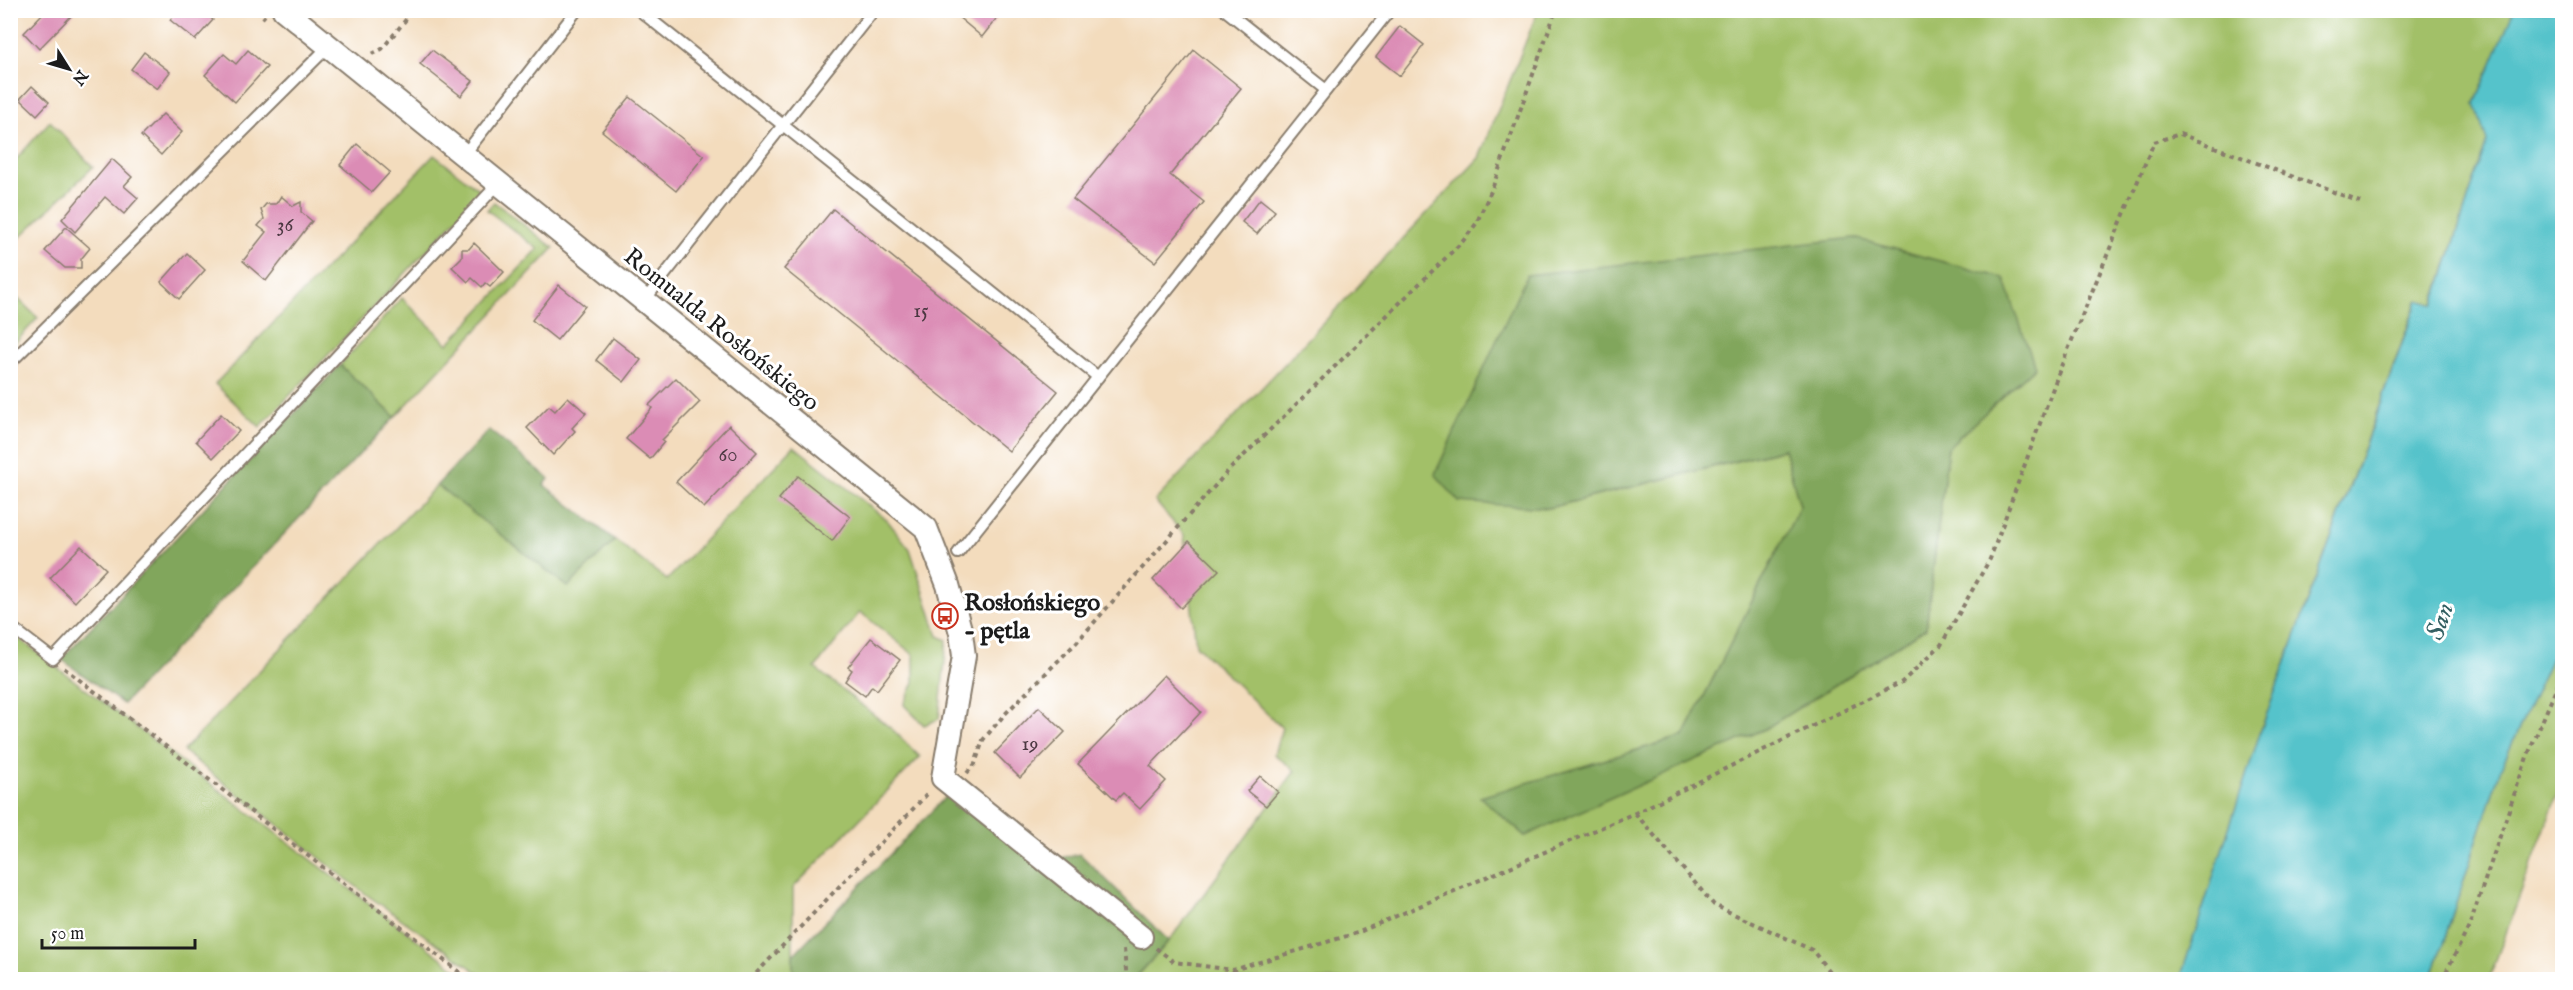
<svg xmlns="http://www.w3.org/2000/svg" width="2573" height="990" font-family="'IM FELL English',serif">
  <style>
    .green { fill: #a2c068; stroke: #5f6e42; stroke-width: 1.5; fill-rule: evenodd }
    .forest { fill: #81a65c; stroke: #4e613c; stroke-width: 1.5 }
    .water { fill: #55c3cb; stroke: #387074; stroke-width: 1.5 }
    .building { fill: #db8cb5 }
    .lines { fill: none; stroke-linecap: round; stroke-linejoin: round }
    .service-casing { stroke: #887c6c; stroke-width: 14 }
    .minor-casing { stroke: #887c6c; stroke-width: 26 }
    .path { stroke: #887c6c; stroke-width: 4; stroke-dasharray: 4.5 4.5; stroke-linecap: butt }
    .service { stroke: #fff; stroke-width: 10 }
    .minor { stroke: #fff; stroke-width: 22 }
    .labels { text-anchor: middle; stroke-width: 6; stroke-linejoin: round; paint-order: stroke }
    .number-label { font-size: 21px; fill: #4c3842 }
    .street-label { font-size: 24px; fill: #1c1c1c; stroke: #fff }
    .poi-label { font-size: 24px; font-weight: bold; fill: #1c1c1c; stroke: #fff; text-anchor: start }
    .water-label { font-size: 26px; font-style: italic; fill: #335f62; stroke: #fff }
  </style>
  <rect width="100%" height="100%" fill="#fff"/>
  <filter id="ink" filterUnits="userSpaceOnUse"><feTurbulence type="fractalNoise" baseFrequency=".0167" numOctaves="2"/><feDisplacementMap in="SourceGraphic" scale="12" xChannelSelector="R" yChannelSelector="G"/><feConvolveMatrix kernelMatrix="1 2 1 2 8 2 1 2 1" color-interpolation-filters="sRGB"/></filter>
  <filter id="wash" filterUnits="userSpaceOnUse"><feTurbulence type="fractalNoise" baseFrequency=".008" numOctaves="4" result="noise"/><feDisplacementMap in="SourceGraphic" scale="24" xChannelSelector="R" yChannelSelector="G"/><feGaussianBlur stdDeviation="1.35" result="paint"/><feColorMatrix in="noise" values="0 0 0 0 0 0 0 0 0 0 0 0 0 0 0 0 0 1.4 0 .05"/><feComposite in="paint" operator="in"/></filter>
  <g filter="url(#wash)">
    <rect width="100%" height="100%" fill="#f3dcbd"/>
    <g class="green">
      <path d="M 1538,11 L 2514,11 L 2475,103 L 2487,141 L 2433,306 L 2417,301 L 2261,730 L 2180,979 L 1134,980 L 1169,941 L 1295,771 L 1274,754 L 1282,728 L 1196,645 L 1184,535 L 1155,501 L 1479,158 ZM 2035,367 L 1948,447 L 1926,628 L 1525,836 L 1481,797 L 1684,736 L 1800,506 L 1785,449 L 1548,508 Z"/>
      <polygon points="50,121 93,167 11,246 11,165"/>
      <polygon points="434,155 482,192 260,427 215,384"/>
      <polygon points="494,202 554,248 395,417 340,365 402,298 448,344 538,249 487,210"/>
      <polygon points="11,292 38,318 11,347 10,347"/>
      <polygon points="794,446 887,520 910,549 938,636 947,640 939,719 924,725 904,705 914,682 914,655 860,612 815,668 893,730 920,757 793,888 793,979 11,980 10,632 468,978 481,975 367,895 183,751 437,485 568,586 615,540 667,580"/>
      <polygon points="2562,634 2562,782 2489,979 2431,980 2501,768"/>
    </g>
    <g class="forest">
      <polygon points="1854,238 2004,278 2035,367 1948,447 1926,628 1765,729 1525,836 1480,797 1684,736 1800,506 1784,449 1548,508 1459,502 1435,474 1527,275"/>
      <polygon points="340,365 395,417 123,704 61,659"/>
      <polygon points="489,430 549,479 544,485 615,540 568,587 437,485"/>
      <polygon points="955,787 1060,858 1080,854 1169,941 1134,979 793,980 793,955"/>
    </g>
    <polygon class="water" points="2514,10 2562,11 2562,634 2501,768 2431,979 2180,979 2261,730 2418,300 2434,305 2487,141 2475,104"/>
    <g id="blocks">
      <g class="building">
        <polygon points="46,10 77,10 39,49 24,33"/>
        <polygon points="178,10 202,10 213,20 195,40 170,20"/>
        <polygon points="950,10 1003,10 982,37"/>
        <polygon points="1400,26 1424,45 1400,76 1376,57"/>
        <polygon points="248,50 267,67 235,102 205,75 224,54 236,64"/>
        <polygon points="432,50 473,81 461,96 420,64"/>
        <polygon points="1194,50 1241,88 1170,175 1204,202 1155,262 1073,199"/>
        <polygon points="144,52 170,72 157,89 131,69"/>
        <polygon points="32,86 49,102 37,115 20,99"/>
        <polygon points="630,97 704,156 676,191 602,131"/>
        <polygon points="163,114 182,132 161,155 141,136"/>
        <polygon points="357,144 390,172 372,192 340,165"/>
        <polygon points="112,159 132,177 124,186 138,198 124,214 105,197 75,232 62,219"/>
        <polygon points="281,196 293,206 301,202 301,212 312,221 266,281 243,261 266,232 258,226 264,219 261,210 266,204 276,204"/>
        <polygon points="1260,199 1275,211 1257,234 1242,222"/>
        <polygon points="833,209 1058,391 1009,451 784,269"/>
        <polygon points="66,227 90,248 81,259 81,268 65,268 45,251"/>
        <polygon points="474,243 504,272 490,287 485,283 482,287 472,278 468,282 452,267 462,257 462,249 469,249"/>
        <polygon points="187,253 205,270 179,299 161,282"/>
        <polygon points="559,285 585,306 557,340 532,320"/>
        <polygon points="613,338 641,360 624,382 596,360"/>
        <polygon points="676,378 700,402 662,440 664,442 650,459 626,439 652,408 649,405"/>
        <polygon points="568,397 586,413 572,428 575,431 553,455 527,428 549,406 555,411"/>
        <polygon points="221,414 239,431 213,458 196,441"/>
        <polygon points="729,425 757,452 704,508 676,482"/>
        <polygon points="798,476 850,517 832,541 779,499"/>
        <polygon points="1189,541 1219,570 1181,608 1153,580"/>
        <polygon points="81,546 106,569 75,602 50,578"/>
        <polygon points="871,638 900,660 877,690 872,686 865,696 845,681 852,670 848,667"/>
        <polygon points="1164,675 1201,712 1150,766 1166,781 1140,809 1123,793 1116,800 1078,764"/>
        <polygon points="1039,707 1065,732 1020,778 995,753"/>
        <polygon points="1260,776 1278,792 1266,806 1247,791"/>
      </g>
    </g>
  </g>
  <g filter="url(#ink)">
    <use href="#blocks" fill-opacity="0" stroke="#887c6c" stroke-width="1.5"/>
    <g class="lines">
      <g class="service-casing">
        <g id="service">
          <polyline points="639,10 1098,377"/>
          <polyline points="1225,10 1326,90"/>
          <polyline points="464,155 577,10"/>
          <polyline points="644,301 874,10"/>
          <polyline points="10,363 328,47"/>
          <polyline points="958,553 1390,10"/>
          <polyline points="10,626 53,659 499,183"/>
        </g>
      </g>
      <g class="minor-casing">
        <polyline id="minor" points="284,10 926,528 948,585 961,633 964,656 943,778 1141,937"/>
      </g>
      <g class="path">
        <polyline points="256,10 265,18"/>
        <polyline points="372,54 382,49 408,17"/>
        <polyline points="64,668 467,978"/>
        <polyline points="967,773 975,764 983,740 1004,715 1075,644 1229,470 1463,241 1476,224 1492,189 1556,10"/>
        <polyline points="1635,813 1714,905 1812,950 1836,980"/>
        <polyline points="1156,948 1174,962 1233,970 1357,933 1635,813 1902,682 1941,645 1990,559 2060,369 2154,142 2180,134 2360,202"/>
        <polyline points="1124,949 1127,980"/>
        <polyline points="750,980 930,791"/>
        <polyline points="2442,980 2469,927 2527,757 2562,675"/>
      </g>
      <use href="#service" class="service"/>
      <use href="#minor" class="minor"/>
    </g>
  </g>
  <defs>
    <g id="bus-ring" transform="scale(1.35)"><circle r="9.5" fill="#fff" stroke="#c8321e" stroke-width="1.5"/><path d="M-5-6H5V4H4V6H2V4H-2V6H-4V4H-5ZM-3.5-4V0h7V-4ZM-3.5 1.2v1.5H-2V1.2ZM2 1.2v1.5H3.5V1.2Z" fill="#c8321e"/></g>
  </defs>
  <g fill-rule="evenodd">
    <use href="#bus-ring" x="945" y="616"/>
  </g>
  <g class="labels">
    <g class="number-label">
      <text x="285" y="231">36</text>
      <text x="921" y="317">15</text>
      <text x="728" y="461">60</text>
      <text x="1030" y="750">19</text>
    </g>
    <g class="street-label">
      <text transform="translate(722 329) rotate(39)" y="8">Romualda Rosłońskiego</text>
    </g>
    <g class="poi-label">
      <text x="964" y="610">Rosłońskiego<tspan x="964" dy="28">- pętla</tspan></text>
    </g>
    <g class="water-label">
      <text transform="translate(2439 621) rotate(-71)" y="9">San</text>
    </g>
  </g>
  <rect width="2573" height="990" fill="none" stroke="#fff" stroke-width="36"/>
  <g transform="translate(69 69) rotate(127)" stroke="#ffffff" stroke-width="4.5" paint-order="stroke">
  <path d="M0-4.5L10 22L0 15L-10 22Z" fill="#1c1c1c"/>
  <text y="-9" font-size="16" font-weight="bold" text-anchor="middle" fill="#1c1c1c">N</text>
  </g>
  <path d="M42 939v9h153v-9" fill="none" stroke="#1c1c1c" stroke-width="3"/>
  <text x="51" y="939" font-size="18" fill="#1c1c1c" stroke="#ffffff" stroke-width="4.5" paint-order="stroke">50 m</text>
</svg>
